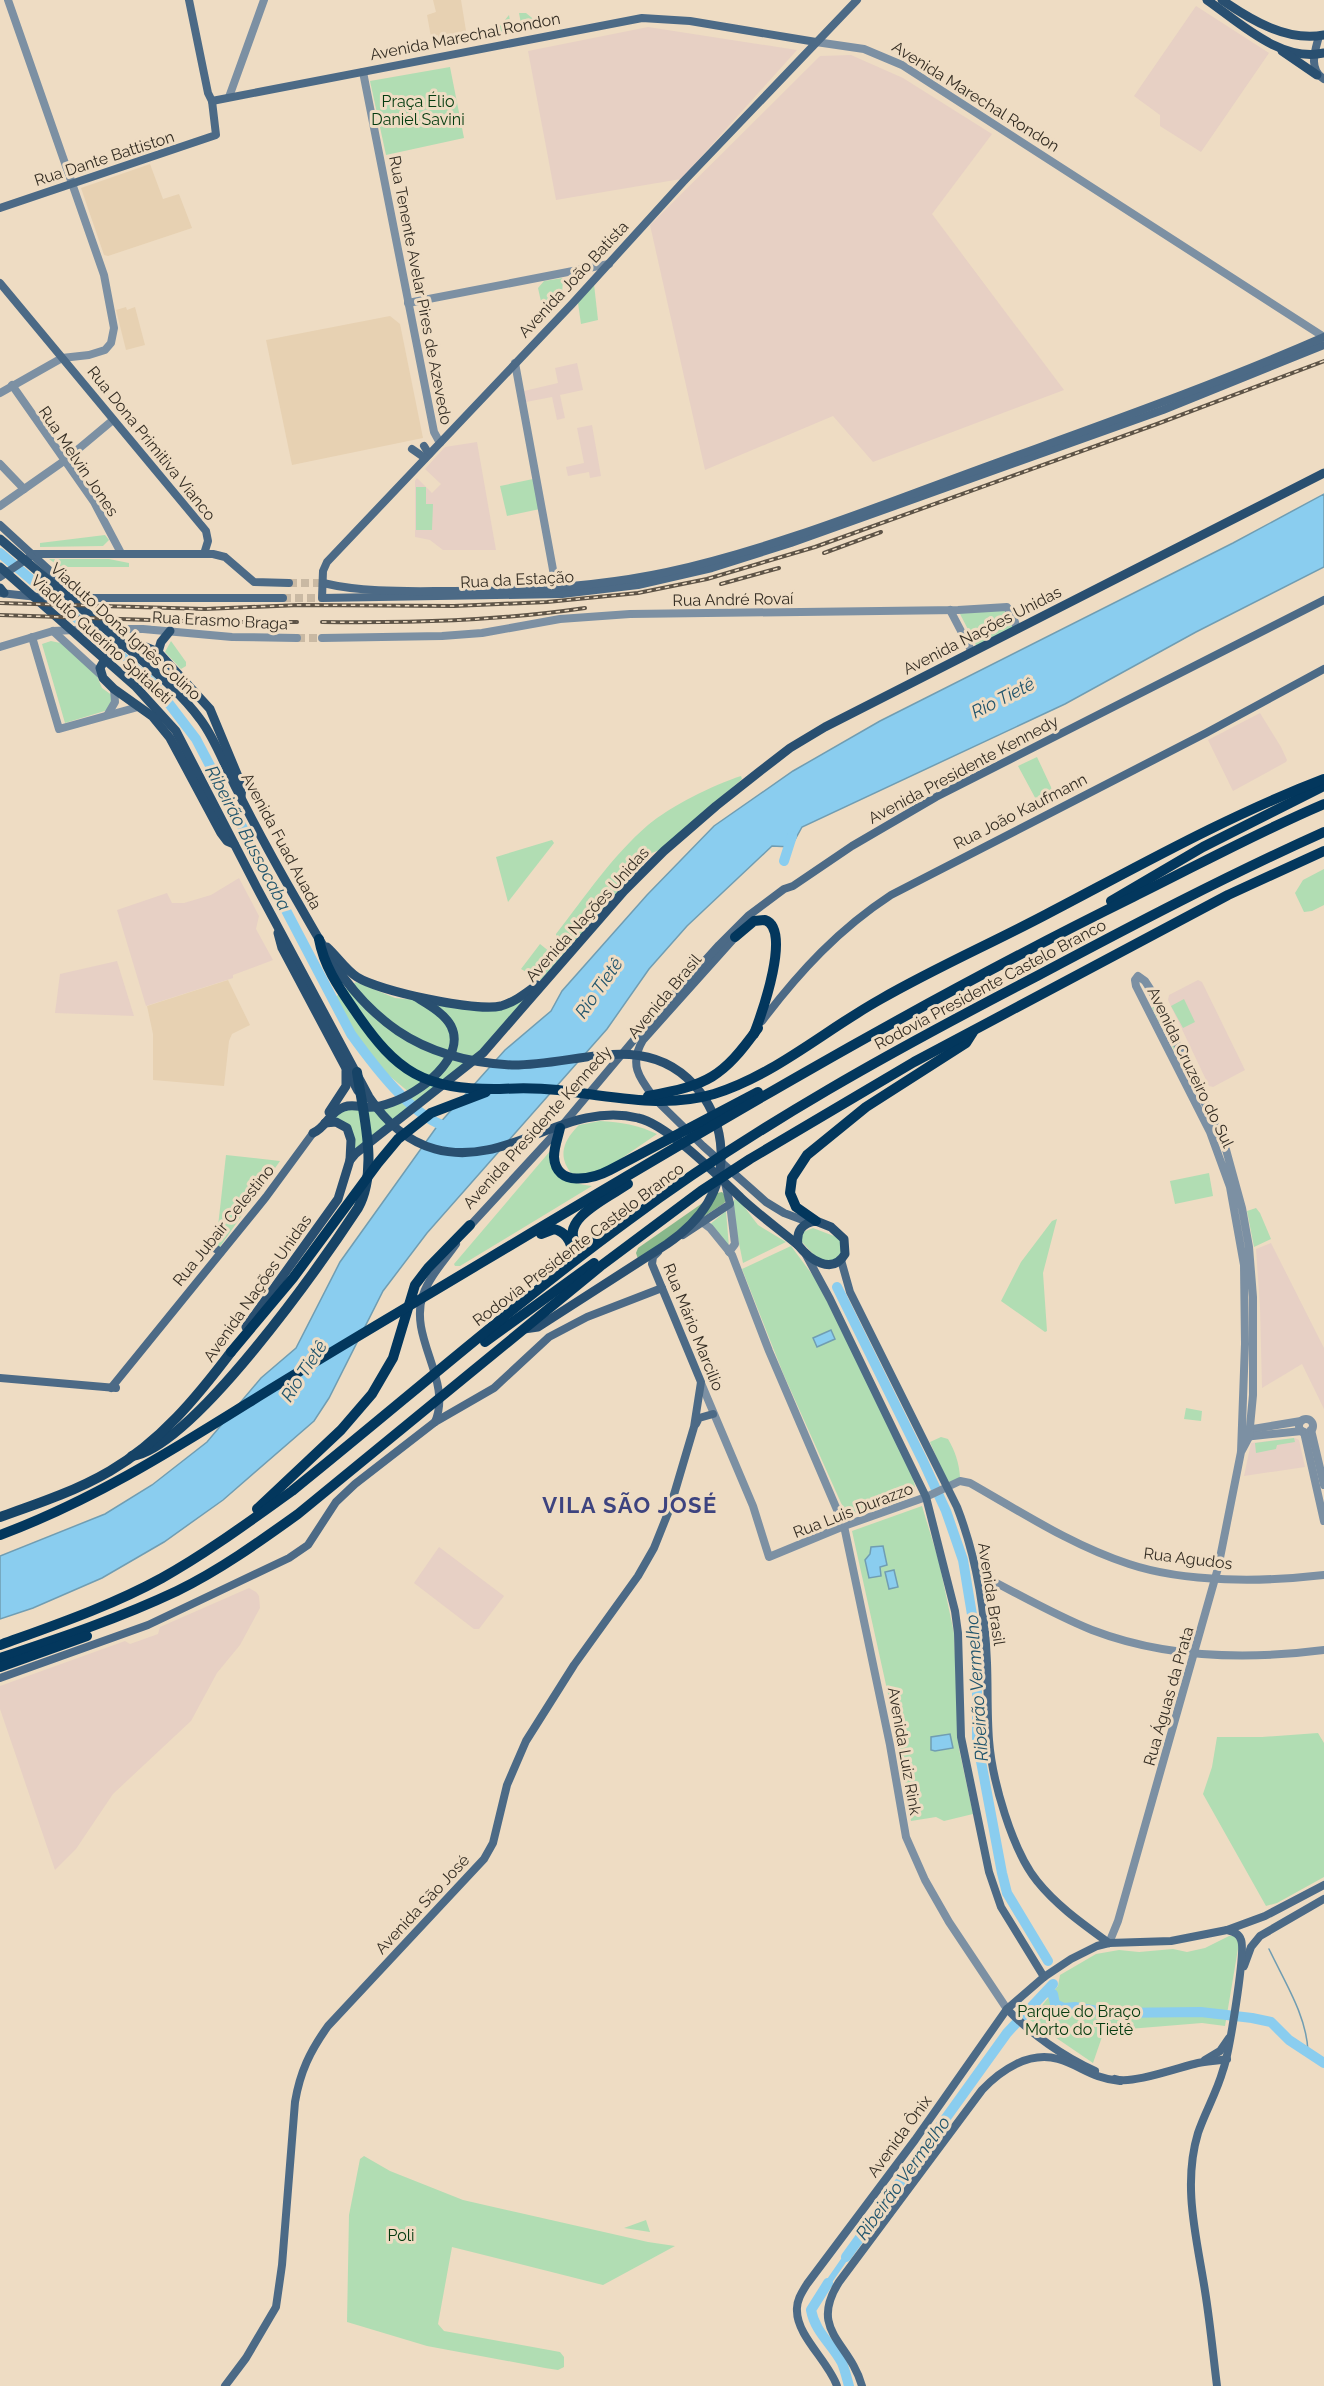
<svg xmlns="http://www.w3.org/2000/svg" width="1324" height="2386" font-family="Raleway,sans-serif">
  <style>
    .built { fill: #e7d1b2 }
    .industrial { fill: #e7d0c4 }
    .education { fill: #e7d0c5 }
    .green { fill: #b1ddb3 }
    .forest { fill: #88b88b }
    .water { fill: #8acdef; stroke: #709db2; stroke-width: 1.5 }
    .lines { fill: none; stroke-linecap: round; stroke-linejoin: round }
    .stream { stroke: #709db2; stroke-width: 1.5 }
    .canal { stroke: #8acdef; stroke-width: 6 }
    .river { stroke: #8acdef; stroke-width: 10 }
    .tertiary-tunnel { stroke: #c9b9a3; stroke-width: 8; stroke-dasharray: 8 4; stroke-linecap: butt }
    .secondary-tunnel { stroke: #c9b9a3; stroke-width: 8; stroke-dasharray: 8 4; stroke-linecap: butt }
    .tertiary { stroke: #7c90a3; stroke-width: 8 }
    .secondary { stroke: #4c6a86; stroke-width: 8 }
    .primary { stroke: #294f70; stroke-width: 9 }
    .trunk { stroke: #164366; stroke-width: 10 }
    .motorway { stroke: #03375d; stroke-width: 10 }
    .rail-casing { stroke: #5e5447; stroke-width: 4 }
    .rail { stroke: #eedcc3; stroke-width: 1.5; stroke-dasharray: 4.5; stroke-linecap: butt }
    .labels { text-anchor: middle; stroke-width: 6; stroke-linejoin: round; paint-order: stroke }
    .street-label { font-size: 16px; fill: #342d23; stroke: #eedcc3 }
    .park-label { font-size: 16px; fill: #043b0f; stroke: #eedcc3 }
    .water-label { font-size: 18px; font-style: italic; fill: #20546c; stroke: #eedcc3 }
    .district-label { font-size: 22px; font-weight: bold; letter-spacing: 1.5px; fill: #3d437f; stroke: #eedcc3 }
  </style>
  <rect width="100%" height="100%" fill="#eedcc3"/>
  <g class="built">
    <polygon points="433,0 461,0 468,43 441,47 438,35 431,37 427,15 436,12"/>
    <polygon points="150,164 163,199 179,194 192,228 108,256 104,255 81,188"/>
    <polygon points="126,307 127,310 135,307 145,345 126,350 116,310"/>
    <polygon points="390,316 400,324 423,438 292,465 266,340"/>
    <polygon points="228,980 250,1025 232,1034 229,1041 224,1086 153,1080 153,1034 147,1006"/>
  </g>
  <g class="industrial">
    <polygon points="1196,6 1269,53 1201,152 1160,126 1160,115 1134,96"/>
    <polygon points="648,27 797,50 681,179 556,200 528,51"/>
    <polygon points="820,56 851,55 903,78 992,134 932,214 1064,390 873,462 833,416 705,470 650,225"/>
    <polygon points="1260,713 1281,747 1287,760 1286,762 1233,791 1208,740"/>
    <polygon points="249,1588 256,1592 259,1596 260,1608 240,1645 217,1673 191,1721 113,1794 76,1849 55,1870 0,1709 0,1686 125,1641 130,1644 158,1634 160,1627"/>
  </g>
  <g class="education">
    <polygon points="577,363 583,390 560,395 565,418 557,420 552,397 526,402 524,391 558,383 555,368"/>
    <polygon points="592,425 601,476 590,478 589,472 568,476 566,467 584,463 577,428"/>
    <polygon points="477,442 496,550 443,550 430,540 415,537 415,481 417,478 432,493 441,484 425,469 445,447"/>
    <polygon points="239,878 259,916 256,929 273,960 233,975 233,978 146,1006 117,910 167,893 172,903 184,903 211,895"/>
    <polygon points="117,961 134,1016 55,1013 60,974"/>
    <polygon points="1198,980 1202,982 1245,1070 1213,1087 1209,1086 1168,1000 1169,995"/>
    <polygon points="1271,1243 1324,1348 1324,1409 1302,1364 1262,1388 1260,1307 1256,1249"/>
    <polygon points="1295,1438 1299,1440 1305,1467 1244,1476 1251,1443"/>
    <polygon points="439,1547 504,1596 479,1629 474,1629 414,1583"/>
  </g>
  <g class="green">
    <polygon points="519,13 526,13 543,27 522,29"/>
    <polygon points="509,15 512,32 492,36"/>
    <polygon points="450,67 464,138 386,155 370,81"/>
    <polygon points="146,144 148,152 125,160 123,152"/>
    <polygon points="563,278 562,296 544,315 538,288 544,281"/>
    <polygon points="594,284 598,320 581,324 578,303"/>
    <polygon points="533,479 540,509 507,516 500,486"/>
    <polygon points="416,487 426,487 426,504 433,504 432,530 416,530"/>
    <polygon points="105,535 109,540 103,546 40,547 40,543"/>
    <polygon points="49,559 109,559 129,563 129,567 60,567"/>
    <polygon points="1007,607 1017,629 978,649 958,610"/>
    <polygon points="51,641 65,644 96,674 102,688 113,696 108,710 65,723 42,644"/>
    <polygon points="171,641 186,662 186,666 181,669 165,652"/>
    <polygon points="1037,757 1051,787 1053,798 1039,805 1018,766"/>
    <path d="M 741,776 L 742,779 L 661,850 C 648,852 638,863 635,876 L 541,980 L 521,969 L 540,944 L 550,952 L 556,942 L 556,934 C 585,897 612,856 648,825 C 671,806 713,785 741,776 Z"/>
    <polygon points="552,840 554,843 508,902 496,857"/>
    <polygon points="1324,869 1324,905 1312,911 1304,912 1295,893 1303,880"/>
    <polygon points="546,980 504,1030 355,1154 350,1132 332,1122 341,1108 368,1108 410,1093 380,1068 353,1032 334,998 356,982 395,998 491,1007"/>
    <polygon points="1184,999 1195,1022 1183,1028 1171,1006"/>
    <polygon points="1154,1006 1197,1093 1197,1094 1152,1008"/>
    <path d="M 600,1121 C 621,1122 638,1125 657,1134 L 600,1173 L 590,1176 L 571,1173 C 557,1155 564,1140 579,1125 Z"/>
    <path d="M 551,1150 C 561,1177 563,1182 592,1186 L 460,1266 L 455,1266 L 454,1264 Z"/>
    <polygon points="226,1155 280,1161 219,1248 216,1244"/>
    <polygon points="1209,1173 1213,1196 1175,1204 1170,1181"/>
    <polygon points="735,1199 742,1204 758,1225 786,1242 743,1263 731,1204"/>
    <polygon points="1256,1208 1260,1213 1271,1239 1254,1247 1247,1211"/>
    <polygon points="726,1211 729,1247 709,1225"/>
    <polygon points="1057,1219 1043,1273 1047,1331 1045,1332 1001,1301 1021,1262 1052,1221"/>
    <polygon points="813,1228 839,1238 844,1250 831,1263 816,1257 801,1241 803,1232"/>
    <polygon points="791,1246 817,1281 912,1473 915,1487 908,1493 855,1513 848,1514 841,1503 783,1373 742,1269"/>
    <polygon points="1186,1408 1202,1411 1201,1421 1184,1419"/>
    <path d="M 941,1437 L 948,1439 C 955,1451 959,1463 960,1477 L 951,1483 L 946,1480 L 930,1442 Z"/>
    <polygon points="1294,1438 1295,1442 1277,1445 1276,1449 1256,1453 1255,1443"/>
    <polygon points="922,1506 939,1562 954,1633 959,1749 973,1814 944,1821 936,1817 911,1821 892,1712 852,1531"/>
    <polygon points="1318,1733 1324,1743 1324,1877 1277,1903 1266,1906 1203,1794 1212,1767 1217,1737 1262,1737"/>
    <polygon points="1229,1936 1234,1936 1239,1943 1225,2026 1202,2023 1104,2031 1093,2063 1030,2020 1058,1986 1060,1975 1096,1954 1119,1950 1139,1952 1173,1949 1187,1952 1205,1948"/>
    <polygon points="364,2156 390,2171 463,2200 648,2242 675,2246 603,2285 452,2247 438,2324 444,2331 560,2352 564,2357 564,2367 558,2370 545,2368 427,2346 347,2322 349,2215 360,2159"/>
    <polygon points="646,2220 650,2232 624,2228"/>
  </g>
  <polygon class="forest" points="722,1192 725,1195 726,1201 723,1204 638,1259 636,1253 638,1248 717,1193"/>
  <g class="water">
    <polygon points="1324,494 1324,567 1196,632 1065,704 802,827 791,847 772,846 687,926 649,969 607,1029 427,1233 383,1291 329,1398 314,1421 223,1500 164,1542 102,1578 33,1608 0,1619 0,1556 105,1514 152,1485 207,1442 261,1378 296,1348 340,1262 438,1125 505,1050 551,1011 562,991 647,895 714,826 793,771 880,721 1233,543"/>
    <polygon points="831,1330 835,1339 817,1347 813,1338"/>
    <polygon points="883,1546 887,1565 880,1567 881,1576 869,1578 865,1560 870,1554 871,1547"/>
    <polygon points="894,1570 898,1587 889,1589 885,1572"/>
    <polygon points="950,1734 953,1748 935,1751 931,1750 931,1737"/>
  </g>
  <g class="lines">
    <path class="stream" d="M 1269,1949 C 1284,1981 1307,2016 1308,2052"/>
    <polyline class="canal" points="828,2283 846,2257"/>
    <g class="river">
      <path d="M 0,553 L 154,684 L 196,739 L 351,1034 C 372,1063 414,1120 449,1127"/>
      <polyline points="784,861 792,836"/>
      <polyline points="837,1287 923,1461 946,1511 963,1560 977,1645 977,1740 1002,1873 1007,1893 1048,1961"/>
      <polyline points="1047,1992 1053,1994 1055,2004 1064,2008 1075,2007 1108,2013 1201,2012 1252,2018 1271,2022 1289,2040 1324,2063"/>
      <polyline points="846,2257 1007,2033 1053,1984"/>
      <path d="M 828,2283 L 811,2310 C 815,2332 832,2344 842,2363 C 845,2370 847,2379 849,2386"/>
    </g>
    <polyline class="tertiary-tunnel" points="297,638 322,638"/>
    <g class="secondary-tunnel">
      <polyline points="289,583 323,583"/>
      <polyline points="283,598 322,598"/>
    </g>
    <g class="tertiary">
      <polyline points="816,42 864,49 902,65 1324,337"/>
      <polyline points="363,72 434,432 440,443"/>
      <polyline points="229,97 264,0"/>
      <polyline points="408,303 609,264"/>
      <polyline points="515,363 556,586 560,591"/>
      <polyline points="12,385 94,502 121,553"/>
      <polyline points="0,393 62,358 89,355 105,350 111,343 114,328 104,275 8,0"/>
      <polyline points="0,464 24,489"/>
      <polyline points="0,506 64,461 113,420"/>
      <polyline points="950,610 972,652"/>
      <polyline points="53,631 101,675"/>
      <polyline points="32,637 59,729 138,707"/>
      <polyline points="322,638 442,636 482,633 560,619 630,614 958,610 1007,607 1014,619 1017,629"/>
      <polyline points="0,647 53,631 95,629 143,629 232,637 297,638"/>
      <polyline points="108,714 115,702 114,689"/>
      <polyline points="702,1222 710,1228 732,1255 769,1351 844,1526 890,1745 906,1837 925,1880 949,1922 1007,2009"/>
      <polyline points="729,1252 735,1244 730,1204"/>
      <path d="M 701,1383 L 753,1506 L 769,1557 L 844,1526 L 926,1497 L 960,1481 L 970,1483 C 1021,1512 1073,1546 1129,1564 C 1186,1583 1264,1582 1324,1575"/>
      <circle cx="1306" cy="1426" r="7"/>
      <polyline points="1247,1430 1301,1421"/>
      <polyline points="1311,1430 1324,1485"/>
      <polyline points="1304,1432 1324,1521"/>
      <polyline points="1244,1437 1302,1431"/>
      <path d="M 977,1573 C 1015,1592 1052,1614 1092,1630 C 1165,1658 1247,1660 1324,1650"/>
      <polyline points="1109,1943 1118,1921 1218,1568 1241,1452 1245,1344 1244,1265 1230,1187 1210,1132 1136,986 1135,980 1138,976 1145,981 1154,995 1225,1146 1242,1208 1249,1247 1253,1297 1253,1395 1249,1437 1241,1452"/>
    </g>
    <g class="secondary">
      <polyline points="857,0 683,182 572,304 327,562 323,571 322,598 562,594 638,585 712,568 791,543 1163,410 1324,345"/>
      <path d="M 1319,36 C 1315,51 1308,69 1324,79"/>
      <polyline points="212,101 642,18 690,21 816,42"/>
      <polyline points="0,208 216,135 212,101 208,93 189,0"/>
      <polyline points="0,283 206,531 208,541 204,554"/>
      <polyline points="424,446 429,454"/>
      <polyline points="412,449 425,458"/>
      <polyline points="0,525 62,582 53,593"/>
      <polyline points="33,554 213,554 225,557 254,582 289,583"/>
      <polyline points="0,577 31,556"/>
      <path d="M 323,583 C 365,593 410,591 453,591 C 524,591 597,587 667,572 C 780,547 888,502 996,463 C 1106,423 1217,384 1324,337"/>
      <polyline points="0,593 47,598 283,598"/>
      <path d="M 737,935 L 643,1040 C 628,1065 640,1079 655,1099 L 703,1146 L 766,1202 L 784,1213 L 808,1222"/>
      <path d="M 762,1021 C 800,971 839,929 891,895 L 1206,733 L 1324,669"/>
      <polyline points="467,1229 560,1128 638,1035 719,945 748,916 784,889 793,886 852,846 936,797 1324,600"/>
      <polyline points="683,1235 730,1204 725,1183"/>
      <polyline points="210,1240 211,1246 221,1252"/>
      <polyline points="805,1253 830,1299 926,1497 955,1611 958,1633 961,1737 989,1872 1001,1907 1044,1977"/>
      <path d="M 841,1260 L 850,1292 L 957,1507 C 976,1556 985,1610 987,1663 C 988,1688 987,1714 989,1740 C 992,1780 1012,1850 1037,1881 C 1057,1906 1083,1924 1109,1943"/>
      <polyline points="0,1378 116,1388"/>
      <polyline points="111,1388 266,1197 313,1133"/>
      <path d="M 435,1422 C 453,1380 408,1338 423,1295 C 429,1277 445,1260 456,1244"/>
      <polyline points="696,1424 699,1418 713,1414"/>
      <polyline points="0,1678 148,1625 289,1558 308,1545 336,1502 355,1484 435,1422 494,1388 549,1337 587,1317 662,1288"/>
      <polyline points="1244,1966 1251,1947 1260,1936 1324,1899"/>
      <path d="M 1007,2009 C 1031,2034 1064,2057 1095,2071"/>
      <polyline points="1205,2060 1220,2051 1229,2038"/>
      <path d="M 1115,2079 C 1131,2085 1180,2067 1198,2063 C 1208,2061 1217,2061 1227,2059"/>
      <path d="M 225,2386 L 246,2358 L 276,2307 L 282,2265 L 295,2102 C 300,2072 310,2051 328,2026 L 484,1859 L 493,1843 L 507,1785 L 526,1741 L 574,1665 L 638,1576 L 654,1548 L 670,1508 L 694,1427 L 701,1382 L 652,1264 L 653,1257 L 658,1252"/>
      <path d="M 837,2386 C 829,2362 797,2336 797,2311 C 796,2301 802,2292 807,2284 L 915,2140 L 1007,2009 L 1044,1977 L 1071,1959 L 1097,1946 L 1109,1943 L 1171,1941 L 1227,1930 L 1265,1916 L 1324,1885"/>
      <path d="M 862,2386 C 850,2342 808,2331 839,2282 L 982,2090 C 1001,2070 1029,2051 1058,2059 C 1082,2066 1091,2078 1120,2081"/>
      <path d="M 1217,2386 C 1213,2354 1210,2322 1205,2291 C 1197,2239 1182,2186 1198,2133 C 1205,2112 1217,2092 1223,2070 C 1229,2054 1246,1951 1241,1940 C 1239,1933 1233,1932 1227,1930"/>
    </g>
    <g class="primary">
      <path d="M 1207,0 C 1239,22 1281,63 1324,53"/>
      <path d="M 1222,0 C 1251,20 1287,42 1324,35"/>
      <polyline points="1282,51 1317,75"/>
      <path d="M 0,539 C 41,574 81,608 122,643 C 149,667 179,690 200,719 C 216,740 225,767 237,790 C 257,830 278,868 300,906 C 328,955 350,998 398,1031 C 432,1054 471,1063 512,1065 C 578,1066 650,1027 700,1092 C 713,1109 720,1129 721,1150 C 723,1192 699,1222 667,1244 L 538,1327 L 524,1329"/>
      <path d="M 0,567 L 136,687 L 176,731 L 257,888 L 369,1097 C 386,1122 406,1141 435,1149 C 507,1169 566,1100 638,1118 C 667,1124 719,1177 741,1198 C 759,1215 779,1229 798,1245"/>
      <polyline points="0,588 4,593"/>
      <polyline points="158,652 161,642 170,631"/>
      <polyline points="234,844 227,841 221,833 170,738 152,716 114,689 103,678 100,668 104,661 121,648 138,644 158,652 210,709 242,786 241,797"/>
      <polyline points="278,933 282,948 358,1091"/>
      <path d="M 327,947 C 338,957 345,969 357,977 C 379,991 476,1012 501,1006 C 515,1002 526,993 537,985"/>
      <polyline points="329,1112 346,1086 346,1071"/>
      <polyline points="325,1123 336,1122 347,1128 351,1140 350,1160"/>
      <path d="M 313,1133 C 326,1128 330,1111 344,1107 C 352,1104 359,1107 367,1107 C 375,1108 385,1105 393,1102 C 419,1093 467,1058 451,1026 C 444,1013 429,1005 416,997"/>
      <path d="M 816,1221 L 831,1227 L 844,1239 L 845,1254 C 832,1276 809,1259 798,1245 C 796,1231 802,1223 816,1221 Z"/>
      <polyline points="246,1327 338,1199 350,1160 355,1154 483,1053 624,891 664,851 716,806 759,772 790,748 825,727 1324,473"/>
    </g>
    <g class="trunk">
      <path d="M 132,1456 C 194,1446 321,1264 358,1208 C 379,1169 363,1114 357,1072"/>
      <path d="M 0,1517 C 37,1504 76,1491 110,1471 C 160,1442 197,1397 231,1352"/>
    </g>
    <g class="motorway">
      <polyline points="1111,901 1203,847 1324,786"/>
      <path d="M 735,937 L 754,921 L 765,920 C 792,929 762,1013 754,1034"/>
      <path d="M 319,939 C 324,967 340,989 355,1011 C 397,1073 424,1090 500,1089 C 519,1088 538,1088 558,1090 C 608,1096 664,1109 714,1094 C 775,1075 825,1030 881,999 C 935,968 992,943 1047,914 C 1139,866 1227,816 1324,779"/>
      <path d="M 648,1096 C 708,1085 722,1078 758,1028"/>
      <path d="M 560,1128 C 558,1137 554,1147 554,1157 C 556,1188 593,1179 610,1170 L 758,1092"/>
      <polyline points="816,1221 796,1207 790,1193 792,1178 807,1155 866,1107 966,1043 973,1032"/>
      <path d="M 541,1234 L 554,1229 C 565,1232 571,1240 572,1252 L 568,1258 L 559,1266"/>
      <path d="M 595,1239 L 586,1245 L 578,1246 C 555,1221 611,1196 628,1184"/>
      <polyline points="485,1342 594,1263"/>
      <polyline points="231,1352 293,1278 378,1163 398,1139 431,1113 486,1092"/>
      <polyline points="257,1509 341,1430 372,1394 393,1358 415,1285 428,1268 470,1225"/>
      <path d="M 0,1535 C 89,1502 168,1453 248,1403 C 306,1367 365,1332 424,1297 C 657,1158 889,1017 1133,897 C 1196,866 1258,832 1324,804"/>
      <path d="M 0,1645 C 55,1625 111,1606 162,1578 C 207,1553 250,1521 292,1491 C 405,1400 513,1305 629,1220 C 757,1125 896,1049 1037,976 C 1131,926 1226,876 1324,832"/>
      <path d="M 0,1658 C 60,1638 120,1618 177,1591 C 220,1570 259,1542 298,1514 L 602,1265 L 701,1191 L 750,1159 L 914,1062 L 1228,895 L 1324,851"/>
      <polyline points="0,1667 87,1636"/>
    </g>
    <g class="rail-casing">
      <g id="rail">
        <polyline points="824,553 881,532"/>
        <polyline points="721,584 779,568"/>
        <polyline points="0,603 205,609 299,605 454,606 547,602 638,593 707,579 815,547 1157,424 1324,361"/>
        <polyline points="0,615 211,622 297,622"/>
        <path d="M 322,622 C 411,623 497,621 585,608"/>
      </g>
    </g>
    <use href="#rail" class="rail"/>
  </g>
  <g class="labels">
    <g class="street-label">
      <text transform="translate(465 36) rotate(-11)" y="6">Avenida Marechal Rondon</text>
      <text transform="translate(976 96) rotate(32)" y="6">Avenida Marechal Rondon</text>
      <text transform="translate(104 158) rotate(-18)" y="6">Rua Dante Battiston</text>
      <text transform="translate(573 279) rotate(-47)" y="6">Avenida João Batista</text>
      <text transform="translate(421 290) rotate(79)" y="6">Rua Tenente Avelar Pires de Azevedo</text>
      <text transform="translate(152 443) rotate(51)" y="6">Rua Dona Primitiva Vianco</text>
      <text transform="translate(79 461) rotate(56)" y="6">Rua Melvin Jones</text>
      <text transform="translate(517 579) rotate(-3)" y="6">Rua da Estação</text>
      <text transform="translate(733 599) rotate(-1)" y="6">Rua André Rovaí</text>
      <text transform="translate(220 620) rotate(3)" y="6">Rua Erasmo Braga</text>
      <text transform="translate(982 630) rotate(-27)" y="6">Avenida Nações Unidas</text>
      <text transform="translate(126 631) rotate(42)" y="6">Viaduto Dona Ignês Colino</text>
      <text transform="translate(102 639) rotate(42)" y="6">Viaduto Guerino Spitaleti</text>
      <text transform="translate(963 769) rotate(-28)" y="6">Avenida Presidente Kennedy</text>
      <text transform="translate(1020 811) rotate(-27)" y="6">Rua João Kaufmann</text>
      <text transform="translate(282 841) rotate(62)" y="6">Avenida Fuad Auada</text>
      <text transform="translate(587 914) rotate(-48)" y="6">Avenida Nações Unidas</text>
      <text transform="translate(990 984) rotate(-28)" y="6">Rodovia Presidente Castelo Branco</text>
      <text transform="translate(664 996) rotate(-50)" y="6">Avenida Brasil</text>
      <text transform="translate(1191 1067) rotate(64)" y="6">Avenida Cruzeiro do Sul</text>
      <text transform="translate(537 1127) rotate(-48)" y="6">Avenida Presidente Kennedy</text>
      <text transform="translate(223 1225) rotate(-51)" y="6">Rua Jubair Celestino</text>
      <text transform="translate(578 1244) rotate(-37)" y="6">Rodovia Presidente Castelo Branco</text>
      <text transform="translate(257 1288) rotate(-55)" y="6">Avenida Nações Unidas</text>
      <text transform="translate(694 1327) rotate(68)" y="6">Rua Mário Marcilio</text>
      <text transform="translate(853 1510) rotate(-21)" y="6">Rua Luis Durazzo</text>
      <text transform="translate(1188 1558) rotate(7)" y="6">Rua Agudos</text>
      <text transform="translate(992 1594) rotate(81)" y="6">Avenida Brasil</text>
      <text transform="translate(1168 1696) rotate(-74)" y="6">Rua Águas da Prata</text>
      <text transform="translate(905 1751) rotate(80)" y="6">Avenida Luiz Rink</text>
      <text transform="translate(422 1904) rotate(-47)" y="6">Avenida São José</text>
      <text transform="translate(899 2136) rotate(-54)" y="6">Avenida Ônix</text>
    </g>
    <g class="park-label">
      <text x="418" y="107">Praça Élio<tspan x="418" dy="18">Daniel Savini</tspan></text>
      <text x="1079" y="2017">Parque do Braço<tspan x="1079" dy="18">Morto do Tietê</tspan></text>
      <text x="401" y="2241">Poli</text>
    </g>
    <g class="water-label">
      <text transform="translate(1003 698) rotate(-27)" y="6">Rio Tietê</text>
      <text transform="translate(248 838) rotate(62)" y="6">Ribeirão Bussocaba</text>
      <text transform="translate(599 988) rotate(-55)" y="6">Rio Tietê</text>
      <text transform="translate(304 1371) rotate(-57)" y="6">Rio Tietê</text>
      <text transform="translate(977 1688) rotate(-94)" y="6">Ribeirão Vermelho</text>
      <text transform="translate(903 2178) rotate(-54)" y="6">Ribeirão Vermelho</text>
    </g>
    <g class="district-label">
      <text x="630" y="1513">VILA SÃO JOSÉ</text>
    </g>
  </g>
</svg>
